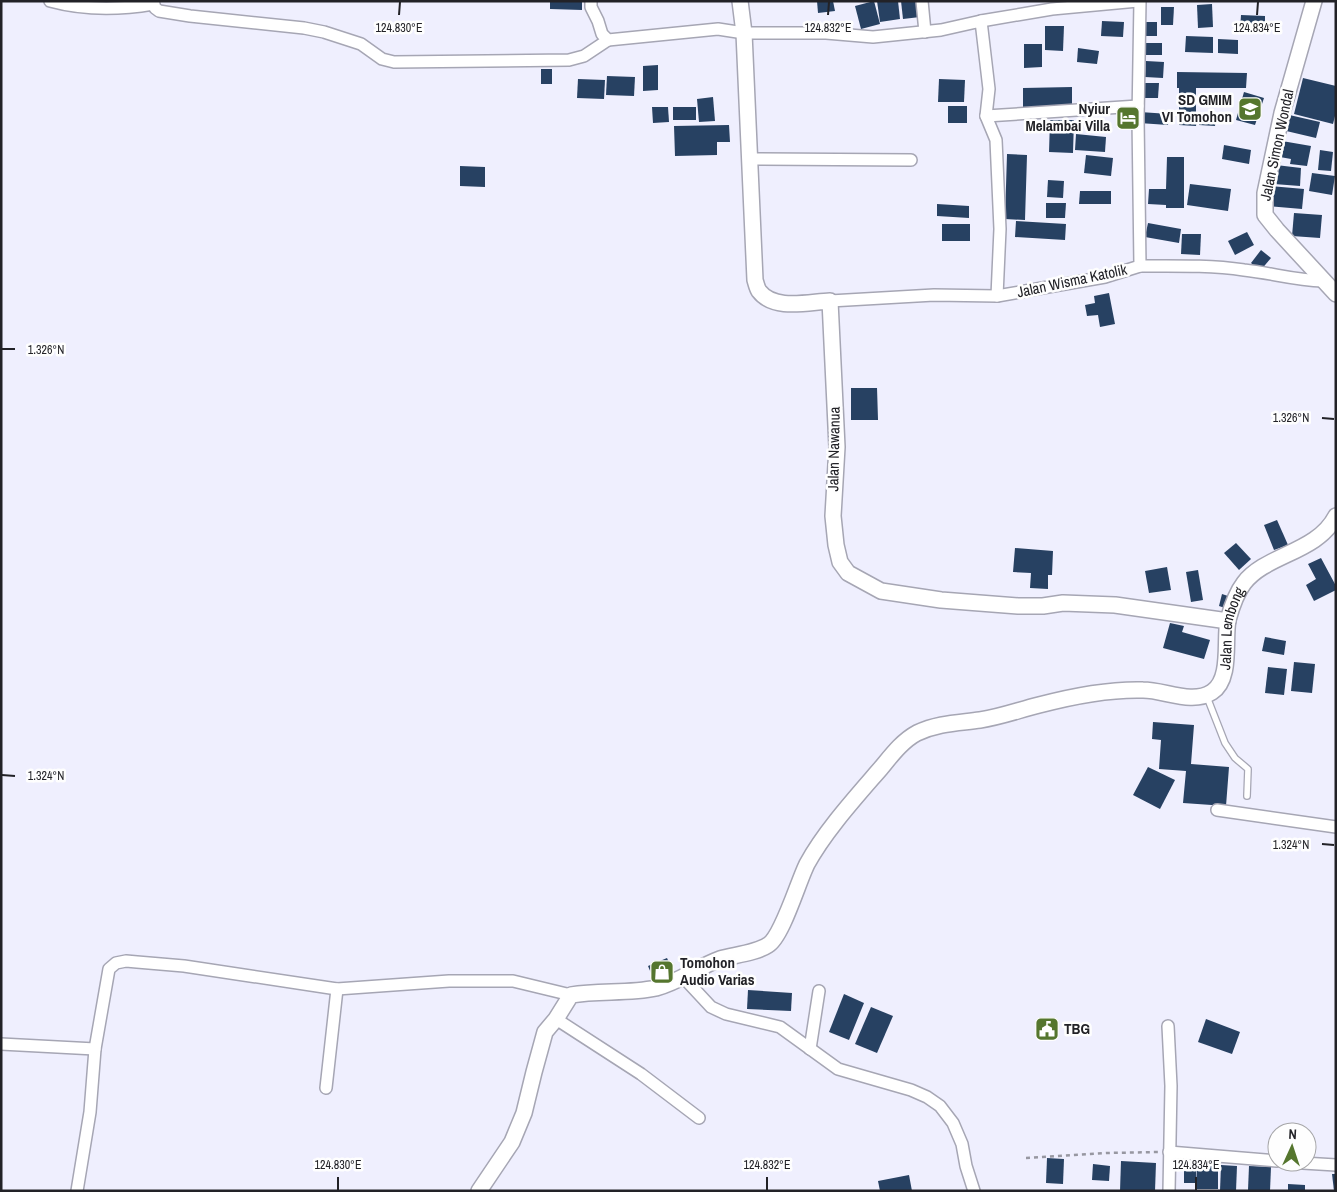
<svg xmlns="http://www.w3.org/2000/svg" width="1337" height="1192" font-family="'Archivo Narrow',sans-serif">
  <style>
    .building { fill: #274162 }
    .lines { fill: none; stroke-linecap: round; stroke-linejoin: round }
    .lane-casing { stroke: #a6a6b4; stroke-width: 8 }
    .street-casing { stroke: #a6a6b4; stroke-width: 14 }
    .secondary-casing { stroke: #a6a6b4; stroke-width: 18 }
    .path { stroke: #9797a1; stroke-width: 2.5; stroke-dasharray: 4 4; stroke-linecap: butt }
    .lane { stroke: #fff; stroke-width: 5.5 }
    .street { stroke: #fff; stroke-width: 11 }
    .secondary { stroke: #fff; stroke-width: 15 }
    .ticks { fill: none; stroke: #222227; stroke-width: 2 }
    .labels { text-anchor: middle; stroke-width: 5; stroke-linejoin: round; paint-order: stroke }
    .poi-label { font-size: 15px; font-weight: bold; fill: #222227; stroke: #fefefe; text-anchor: end }
    .street-label { font-size: 15px; fill: #222227; stroke: #fefefe }
    .ticks-label { font-size: 12px; text-anchor: middle; fill: #222227; stroke: #fefefe; stroke-width: 5; stroke-linejoin: round; paint-order: stroke }
  </style>
  <rect width="100%" height="100%" fill="#efeffe"/>
  <g class="building">
    <polygon points="550,1 582,1 582,10 550,9"/>
    <polygon points="817,1 833,1 835,11 818,13"/>
    <polygon points="874,1 880,24 861,29 855,6"/>
    <polygon points="877,1 898,1 900,19 880,22"/>
    <polygon points="901,1 918,1 920,17 903,19"/>
    <polygon points="1212,4 1213,27 1198,28 1197,5"/>
    <polygon points="1161,7 1174,7 1173,25 1161,25"/>
    <polygon points="1241,15 1265,16 1265,32 1240,31"/>
    <polygon points="1102,21 1124,22 1123,37 1101,36"/>
    <rect x="1143" y="22" width="14" height="14"/>
    <polygon points="1045,26 1064,26 1063,51 1045,50"/>
    <polygon points="1186,36 1213,37 1213,53 1185,52"/>
    <polygon points="1218,39 1238,40 1238,54 1218,53"/>
    <rect x="1143" y="43" width="19" height="12"/>
    <polygon points="1024,44 1042,44 1042,67 1024,68"/>
    <polygon points="1078,48 1099,51 1097,64 1077,62"/>
    <polygon points="1146,61 1164,62 1163,78 1145,77"/>
    <polygon points="658,65 658,90 643,91 643,66"/>
    <rect x="541" y="69" width="11" height="15"/>
    <polygon points="1177,72 1247,73 1246,88 1196,88 1196,117 1179,117 1179,88 1177,88"/>
    <polygon points="607,76 635,77 634,96 606,95"/>
    <polygon points="1303,78 1336,86 1336,112 1333,124 1294,114"/>
    <polygon points="578,79 605,80 604,99 577,98"/>
    <polygon points="939,79 965,80 964,102 938,102"/>
    <polygon points="1142,83 1159,83 1158,98 1142,98"/>
    <polygon points="1072,87 1072,108 1023,109 1023,88"/>
    <polygon points="1244,92 1264,98 1255,125 1236,120"/>
    <polygon points="713,97 715,121 699,122 697,99"/>
    <rect x="948" y="106" width="19" height="17"/>
    <polygon points="652,107 668,107 669,122 653,123"/>
    <rect x="673" y="107" width="23" height="13"/>
    <polygon points="1140,112 1169,114 1168,125 1139,123"/>
    <polygon points="1285,114 1320,122 1316,138 1282,130"/>
    <polygon points="1199,117 1216,118 1215,126 1199,125"/>
    <polygon points="1179,118 1197,119 1196,126 1179,125"/>
    <polygon points="1050,120 1074,120 1073,153 1049,152"/>
    <polygon points="729,125 730,142 717,142 717,155 675,156 674,126"/>
    <polygon points="1076,134 1106,137 1105,152 1075,150"/>
    <polygon points="1282,141 1311,146 1307,166 1290,164 1291,159 1280,157"/>
    <polygon points="1224,145 1251,150 1249,164 1222,159"/>
    <polygon points="1320,150 1333,152 1331,171 1318,170"/>
    <polygon points="1007,154 1027,155 1025,220 1005,219"/>
    <polygon points="1086,155 1113,158 1111,176 1084,173"/>
    <polygon points="1167,157 1184,157 1184,208 1166,208 1166,205 1148,204 1149,189 1166,189"/>
    <polygon points="1276,165 1301,168 1300,186 1274,184"/>
    <polygon points="460,166 485,167 485,187 460,186"/>
    <polygon points="1312,173 1335,176 1332,195 1309,191"/>
    <polygon points="1048,180 1064,181 1063,198 1047,197"/>
    <polygon points="1190,184 1231,189 1228,211 1187,205"/>
    <polygon points="1270,186 1304,189 1302,209 1268,206"/>
    <polygon points="1080,191 1111,191 1111,204 1079,204"/>
    <polygon points="1046,203 1066,203 1065,218 1046,218"/>
    <polygon points="937,204 969,206 969,218 937,216"/>
    <polygon points="1294,213 1322,215 1320,238 1292,236"/>
    <polygon points="1016,221 1066,224 1065,240 1015,237"/>
    <polygon points="1148,223 1181,229 1179,243 1145,237"/>
    <rect x="942" y="224" width="28" height="17"/>
    <polygon points="1247,232 1254,245 1235,255 1228,241"/>
    <polygon points="1182,234 1201,234 1200,255 1181,254"/>
    <polygon points="1261,250 1271,258 1260,271 1251,263"/>
    <polygon points="1109,293 1115,324 1100,327 1098,315 1087,316 1085,305 1095,303 1094,296"/>
    <polygon points="851,388 877,388 878,420 851,420"/>
    <polygon points="1277,520 1288,545 1274,550 1264,525"/>
    <polygon points="1236,543 1251,559 1239,570 1224,553"/>
    <polygon points="1015,548 1053,551 1052,575 1048,575 1048,589 1030,588 1031,573 1013,572"/>
    <polygon points="1321,558 1336,586 1336,590 1314,601 1306,585 1316,579 1308,564"/>
    <polygon points="1167,567 1171,590 1149,593 1145,571"/>
    <polygon points="1198,570 1203,600 1191,602 1186,572"/>
    <polygon points="1222,594 1231,597 1228,609 1219,606"/>
    <polygon points="1170,623 1184,626 1182,632 1210,640 1204,659 1163,648"/>
    <polygon points="1265,637 1286,641 1284,655 1262,651"/>
    <polygon points="1294,662 1315,664 1312,693 1291,691"/>
    <polygon points="1268,667 1287,669 1284,695 1265,693"/>
    <polygon points="1153,722 1194,725 1191,764 1229,767 1226,806 1183,803 1186,771 1159,769 1161,740 1152,739"/>
    <polygon points="1148,767 1175,780 1160,809 1133,795"/>
    <polygon points="667,958 676,978 656,985 648,966"/>
    <polygon points="748,990 792,993 791,1011 747,1009"/>
    <polygon points="844,994 864,1003 849,1040 829,1032"/>
    <polygon points="871,1007 893,1016 877,1053 855,1044"/>
    <polygon points="1206,1019 1240,1032 1232,1054 1198,1042"/>
    <polygon points="1047,1158 1064,1159 1063,1184 1046,1183"/>
    <polygon points="1121,1161 1156,1163 1155,1191 1120,1191"/>
    <polygon points="1197,1163 1218,1164 1218,1189 1196,1189"/>
    <polygon points="1093,1164 1110,1166 1109,1181 1092,1180"/>
    <polygon points="1221,1165 1237,1166 1236,1191 1220,1191"/>
    <polygon points="1249,1166 1271,1167 1270,1191 1248,1190"/>
    <rect x="1184" y="1167" width="12" height="16"/>
    <polygon points="1332,1174 1336,1174 1336,1191 1334,1191"/>
    <polygon points="909,1175 912,1191 880,1191 878,1181"/>
    <polygon points="1288,1184 1305,1185 1305,1191 1288,1191"/>
  </g>
  <g class="lines">
    <g class="lane-casing">
      <polyline id="lane" points="1207,697 1225,743 1235,758 1248,769 1247,796"/>
    </g>
    <g class="street-casing">
      <g id="street">
        <path d="M 50,1 C 83,10 119,10 153,4"/>
        <polyline points="153,1 155,8 159,11 190,16 304,28 324,32 361,44 382,59 394,62 569,60 584,56 608,40"/>
        <polyline points="591,1 591,7 598,21 602,34 608,40 718,29 744,33 826,33 873,37 941,30 981,21 989,89 986,116 996,140 1000,229 997,296"/>
        <polyline points="922,1 925,32"/>
        <polyline points="981,21 1052,9 1138,1"/>
        <polyline points="986,116 1138,106"/>
        <polyline points="750,159 911,160"/>
        <path d="M 1140,266 C 1175,266 1209,265 1244,270 C 1272,273 1294,280 1323,281"/>
        <polyline points="830,301 934,295 997,296 1105,277 1140,266 1138,118 1140,1"/>
        <polyline points="1217,810 1336,827"/>
        <polyline points="684,978 711,1007 726,1014 780,1027 838,1069 911,1090 927,1097 940,1106 953,1123 962,1144 966,1166 974,1191"/>
        <polyline points="556,1019 641,1074 699,1118"/>
        <polyline points="1168,1026 1171,1086 1169,1191"/>
        <polyline points="1,1044 95,1049 109,969 116,963 126,961 137,962 184,966 337,989 449,981 513,981 571,995"/>
        <polyline points="810,1049 819,991"/>
        <polyline points="326,1088 337,989"/>
        <polyline points="1169,1152 1277,1161"/>
        <polyline points="1286,1162 1336,1165"/>
        <polyline points="77,1191 90,1112 95,1049"/>
      </g>
    </g>
    <g class="secondary-casing">
      <g id="secondary">
        <path d="M 740,1 L 744,33 L 755,280 C 756,283 757,288 759,291 C 774,311 808,302 830,301 L 837,447 L 833,516 L 836,545 L 840,562 L 848,573 L 881,591 L 941,600 L 1018,606 L 1043,606 L 1063,603 L 1115,605 L 1228,621"/>
        <polyline points="1314,1 1282,113 1265,193 1265,215 1277,230 1336,294"/>
        <path id="s1" d="M 479,1191 L 512,1142 L 524,1113 L 534,1072 L 545,1032 L 556,1019 L 571,995 C 599,990 628,994 656,988 C 679,982 698,967 720,959 C 734,955 756,953 768,945 C 782,937 798,882 807,864 C 825,831 856,797 881,768 C 891,756 902,741 917,733 C 938,723 958,723 980,720 C 1000,717 1019,710 1039,705 C 1073,696 1108,689 1143,690 C 1165,690 1192,705 1212,692 C 1232,679 1224,640 1228,620 C 1231,609 1237,592 1244,583 C 1266,554 1317,553 1336,516"/>
      </g>
    </g>
    <polyline class="path" points="1026,1158 1106,1153 1159,1152"/>
    <use href="#lane" class="lane"/>
    <use href="#street" class="street"/>
    <use href="#secondary" class="secondary"/>
  </g>
  <path class="ticks" d="M 399,15 L 400,2M 828,15 L 829,2M 1257,15 L 1258,2M 2,349 L 15,349M 1322,418 L 1334,419M 2,775 L 15,776M 1322,844 L 1334,845M 338,1190 L 338,1177M 767,1190 L 767,1177M 1196,1190 L 1196,1177"/>
  <defs>
    <g id="school-square" transform="scale(1.25)"><rect x="-9" y="-9" width="18" height="18" rx="4" fill="#55762e" stroke="#fefefe"/><path d="M0-5L7-2L0 1L-7-2ZM-4 1L0 2.5L4 1V4Q0 6-4 4Z" fill="#fff"/></g>
    <g id="hotel-square" transform="scale(1.25)"><rect x="-9" y="-9" width="18" height="18" rx="4" fill="#55762e" stroke="#fefefe"/><path d="M-6-4.5h1.5V1H6V5H4.5V3h-9V5H-6ZM-4 0a1.8 1.8 0 1 1 3.6 0ZM.5 0V-2.5h3Q6-2.5 6 0Z" fill="#fff"/></g>
    <g id="shop-square" transform="scale(1.25)"><rect x="-9" y="-9" width="18" height="18" rx="4" fill="#55762e" stroke="#fefefe"/><path d="M-5-2.5h2.3a2.7 3.5 0 0 1 5.4 0H5L5.5 6h-11ZM-1.5-2.5h3a1.5 2.3 0 0 0-3 0Z" fill="#fff"/></g>
    <g id="civic-square" transform="scale(1.25)"><rect x="-9" y="-9" width="18" height="18" rx="4" fill="#55762e" stroke="#fefefe"/><path d="M-.6-6.5H3V-4.5H.6V-3L4-1V1h2V6H-6V1h2V-1L-.6-3ZM-1.2 2.5V6h2.4V2.5Z" fill="#fff"/></g>
  </defs>
  <g fill-rule="evenodd">
    <use href="#school-square" x="1250" y="109"/>
    <use href="#hotel-square" x="1128" y="118"/>
    <use href="#shop-square" x="662" y="972"/>
    <use href="#civic-square" x="1047" y="1029"/>
  </g>
  <g class="labels">
    <g class="poi-label">
      <text x="1232" y="105">SD GMIM<tspan x="1232" dy="17">VI Tomohon</tspan></text>
      <text x="1110" y="114">Nyiur<tspan x="1110" dy="17">Melambai Villa</tspan></text>
      <text x="680" y="968" text-anchor="start">Tomohon<tspan x="680" dy="17">Audio Varias</tspan></text>
      <text x="1064" y="1034" text-anchor="start">TBG</text>
    </g>
    <g class="street-label">
      <text transform="translate(1277 145) rotate(-78)" y="5">Jalan Simon Wondal</text>
      <text transform="translate(1072 281) rotate(-12)" y="5">Jalan Wisma Katolik</text>
      <text transform="translate(834 449) rotate(-89)" y="5">Jalan Nawanua</text>
      <text dy="5" stroke="none"><textPath href="#s1" startOffset="1058">Jalan Lembong</textPath></text>
    </g>
  </g>
  <g class="ticks-label">
    <text x="399" y="32">124.830°E</text>
    <text x="828" y="32">124.832°E</text>
    <text x="1257" y="32">124.834°E</text>
    <text x="46" y="354">1.326°N</text>
    <text x="1291" y="422">1.326°N</text>
    <text x="46" y="780">1.324°N</text>
    <text x="1291" y="849">1.324°N</text>
    <text x="338" y="1169">124.830°E</text>
    <text x="767" y="1169">124.832°E</text>
    <text x="1196" y="1169">124.834°E</text>
  </g>
  <rect width="1337" height="1192" fill="none" stroke="#222227" stroke-width="5"/>
  <g transform="translate(1292 1147) rotate(3)"><circle r="24" fill="#fefefe" stroke="#a6a6a8"/>
  <path d="M0-4L9 19L0 12L-9 19Z" fill="#55762e"/>
  <text y="-8" font-size="14" font-weight="bold" text-anchor="middle" fill="#222227">N</text>
  </g>
</svg>
